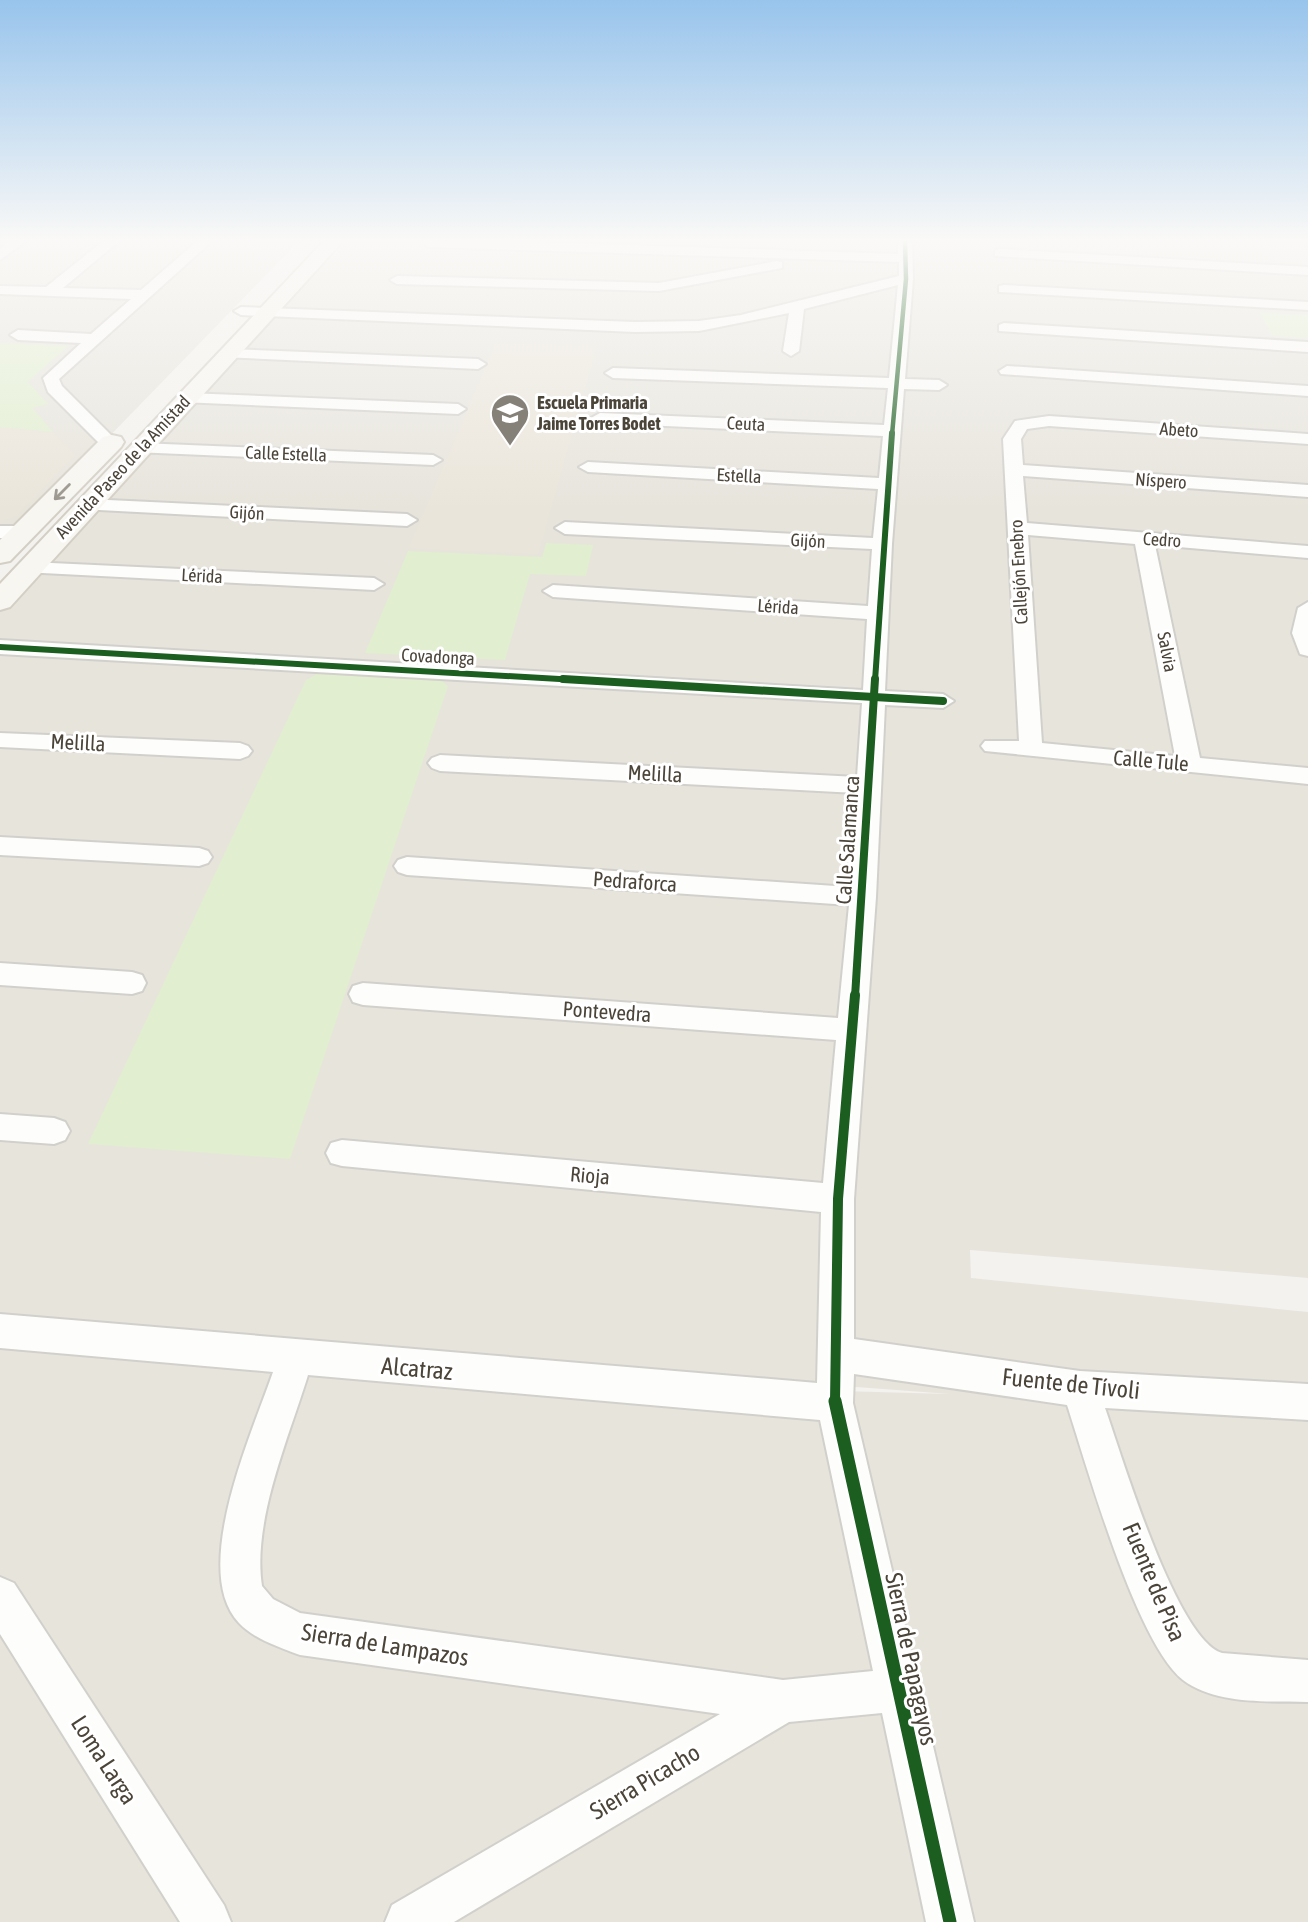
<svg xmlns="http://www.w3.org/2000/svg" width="1308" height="1922" font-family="'Asap Condensed',sans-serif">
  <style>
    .residential { fill: #e7e4dc }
    .education { fill: #eae5da }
    .green { fill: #e1eecf }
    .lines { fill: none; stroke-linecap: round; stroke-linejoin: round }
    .street-casing { stroke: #d2d0cb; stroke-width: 4 }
    .secondary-casing { stroke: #d3cfc5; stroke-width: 4 }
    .street { fill: #fdfdfc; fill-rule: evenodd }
    .secondary { fill: #f7f6f1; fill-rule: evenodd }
    .cycleway-far4-casing { stroke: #fff; stroke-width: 7 }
    .cycleway-far3-casing { stroke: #fff; stroke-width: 10 }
    .cycleway-far2-casing { stroke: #fff; stroke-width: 12 }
    .cycleway-far1-casing { stroke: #fff; stroke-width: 15 }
    .cycleway-casing { stroke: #fff; stroke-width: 18 }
    .cycleway-far4 { stroke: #1b5e20; stroke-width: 4.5 }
    .cycleway-far3 { stroke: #1b5e20; stroke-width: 6 }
    .cycleway-far2 { stroke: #1b5e20; stroke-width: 8 }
    .cycleway-far1 { stroke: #1b5e20; stroke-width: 10 }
    .cycleway { stroke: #1b5e20; stroke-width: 13 }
    .oneway { stroke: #98948c }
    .labels { text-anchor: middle; stroke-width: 6; stroke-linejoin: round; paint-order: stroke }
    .far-poi-label { font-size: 18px; font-weight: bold; fill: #4b4439; stroke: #fff; text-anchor: start }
    .far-street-label { font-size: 18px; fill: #4b4439; stroke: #fff }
    .street-label { font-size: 21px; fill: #4b4439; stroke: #fff }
    .near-street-label { font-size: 24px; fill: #4b4439; stroke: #fff }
  </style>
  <rect width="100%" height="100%" fill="#f4f2ee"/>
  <g class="residential">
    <polygon points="0,242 298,242 0,549"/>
    <polygon points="347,242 1308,242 1308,1278 970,1250 971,1278 1308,1312 1308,1922 0,1922 0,1331 840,1391 950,1394 0,1323 0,612 254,333"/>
  </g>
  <g class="education">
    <polygon points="496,343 597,346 538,554 409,548"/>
    <polygon points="0,427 53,432 75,455 17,516 0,521"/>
  </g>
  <g class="green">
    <polygon points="1260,312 1308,315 1308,338 1272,336"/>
    <polygon points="0,343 68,346 28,382 48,404 33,408 53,432 0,427"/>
    <polygon points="546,543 593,545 586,576 530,574 505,660 365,653 408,551 542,557"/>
    <polygon points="317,674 441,680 448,686 290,1159 88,1144 306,680"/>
  </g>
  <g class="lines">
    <g class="street-casing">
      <g id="street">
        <polygon points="9,242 25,242 0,260 0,249"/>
        <polygon points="102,242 118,242 63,288 141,290 196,242 211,242 59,379 62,386 116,440 119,444 110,449 104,448 48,392 43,378 81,343 18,340 10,335 18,330 91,334 131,299 0,294 0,286 46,287"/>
        <path d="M 422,242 L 532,242 L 898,254 L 898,242 L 912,242 L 913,279 L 905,379 L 939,380 L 947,385 L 939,390 L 904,389 L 892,544 L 885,691 L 943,694 L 954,701 L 943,708 L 885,705 L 876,897 L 854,1199 L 854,1339 L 1080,1371 L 1308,1384 L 1308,1420 L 1105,1408 C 1122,1456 1176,1639 1222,1653 L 1308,1660 L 1308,1702 C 1269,1701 1216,1705 1183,1680 C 1136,1643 1087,1466 1067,1405 L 854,1374 L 853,1403 L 974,1922 L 926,1922 L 882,1713 L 789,1722 L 454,1922 L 385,1922 L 392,1905 L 720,1714 L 300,1655 C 279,1647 254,1639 239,1623 C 189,1570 253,1431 273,1372 L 0,1348 L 0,1314 L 817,1383 L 821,1212 L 342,1166 L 331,1163 L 326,1153 L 331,1143 L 342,1140 L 823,1183 L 836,1040 L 363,1005 L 353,1002 L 349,994 L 353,986 L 363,983 L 838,1018 L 849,905 L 407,875 L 398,872 L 394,866 L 398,860 L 407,857 L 850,887 L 856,793 L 440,771 L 432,768 L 428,763 L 432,758 L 440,755 L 857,777 L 862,703 L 0,654 L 0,640 L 863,690 L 867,619 L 553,597 L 543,591 L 553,585 L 868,606 L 872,549 L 565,534 L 555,528 L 565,522 L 873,538 L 878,489 L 588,472 L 579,467 L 588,462 L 879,478 L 883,436 L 600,423 L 591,418 L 600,413 L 884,425 L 888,388 L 613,378 L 605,373 L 613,368 L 889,378 L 898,285 L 804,309 L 799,351 L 791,356 L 783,351 L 789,313 L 699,331 L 635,332 L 241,315 L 234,311 L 241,307 L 635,322 L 699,321 L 741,315 L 899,276 L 899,262 L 428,247 ZM 308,1375 L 820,1420 L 873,1671 L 783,1680 L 300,1613 L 273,1599 L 262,1586 C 252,1521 289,1437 308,1375 Z"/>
        <polygon points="1000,249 1308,267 1308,275 995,256 995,250"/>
        <polygon points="777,261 782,262 782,268 659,291 397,284 390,280 397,276 659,283"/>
        <polygon points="1004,285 1308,302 1308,310 999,292 999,286"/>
        <polygon points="1004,323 1308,342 1308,352 999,331 999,325"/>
        <polygon points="228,349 478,359 486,364 478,369 222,357 222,351"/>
        <polygon points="1007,366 1308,386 1308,396 1001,374 999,371"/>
        <polygon points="187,393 458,404 466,409 458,414 181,402 181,394"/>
        <path d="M 1049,416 L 1308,434 L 1308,444 L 1049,426 L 1027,429 L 1021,439 L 1023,465 L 1308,485 L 1308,497 L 1023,476 L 1027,523 L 1308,546 L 1308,558 L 1155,545 L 1200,758 L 1308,768 L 1308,784 L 985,751 L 981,746 L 985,741 L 1019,741 L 1003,439 L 1015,421 ZM 1028,535 L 1135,544 L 1175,756 L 1042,743 Z"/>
        <polygon points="140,443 433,455 442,460 433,465 134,452 131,448"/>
        <polygon points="87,499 407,514 417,520 407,526 80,509 78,505 80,501"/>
        <polygon points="0,526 21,526 31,532 21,538 0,538"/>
        <polygon points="30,562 374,578 384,584 374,590 23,572 20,568"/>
        <polygon points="1308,602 1308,656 1300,654 1292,633 1298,608"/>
        <polygon points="0,733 240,743 248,746 252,751 248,756 240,759 0,747"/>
        <polygon points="0,837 199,848 208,851 212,857 208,863 199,866 0,855"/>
        <polygon points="0,963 132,972 142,975 146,983 142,991 132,994 0,985"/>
        <polygon points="0,1114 54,1118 65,1122 70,1131 65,1140 54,1144 0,1140"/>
        <polygon points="0,1577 14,1583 224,1905 231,1922 180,1922 0,1634"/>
      </g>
    </g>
    <g class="secondary-casing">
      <g id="secondary">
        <polygon points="323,242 342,242 10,607 0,610 0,584"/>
        <polygon points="112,435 121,437 124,442 121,447 10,561 0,563 0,540 103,437"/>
      </g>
    </g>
    <use href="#street" class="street"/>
    <use href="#secondary" class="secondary"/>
    <g class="cycleway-far4-casing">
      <polyline id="cycleway-far4" points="892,435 906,279 905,242"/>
    </g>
    <g class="cycleway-far3-casing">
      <g id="cycleway-far3">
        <polyline points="0,647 594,681"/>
        <polyline points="875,681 892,433"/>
      </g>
    </g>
    <g class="cycleway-far2-casing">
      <g id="cycleway-far2">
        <polyline points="563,679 943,701"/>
        <polyline points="855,997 875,679"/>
      </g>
    </g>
    <g class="cycleway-far1-casing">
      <polyline id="cycleway-far1" points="835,1402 838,1199 855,995"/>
    </g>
    <g class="cycleway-casing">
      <polyline id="cycleway" points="835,1401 950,1922"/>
    </g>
    <use href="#cycleway-far4" class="cycleway-far4"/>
    <use href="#cycleway-far3" class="cycleway-far3"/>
    <use href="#cycleway-far2" class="cycleway-far2"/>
    <use href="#cycleway-far1" class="cycleway-far1"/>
    <use href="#cycleway" class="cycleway"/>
  </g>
  <defs><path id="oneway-shaft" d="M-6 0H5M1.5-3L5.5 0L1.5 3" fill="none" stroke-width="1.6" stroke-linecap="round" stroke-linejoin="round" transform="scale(1.75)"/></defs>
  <use class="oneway" href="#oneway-shaft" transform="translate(62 492) rotate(135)"/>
  <linearGradient id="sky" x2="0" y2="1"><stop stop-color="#98c4ec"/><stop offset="0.47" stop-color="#faf9f7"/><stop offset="1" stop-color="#faf9f7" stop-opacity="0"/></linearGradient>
  <rect width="1308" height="511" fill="url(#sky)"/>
  <defs>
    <g id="school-pin" transform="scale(2.0125)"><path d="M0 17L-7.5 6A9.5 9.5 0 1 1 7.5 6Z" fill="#868178" stroke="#fff"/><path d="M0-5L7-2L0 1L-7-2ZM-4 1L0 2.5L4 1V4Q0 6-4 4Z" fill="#fff"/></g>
  </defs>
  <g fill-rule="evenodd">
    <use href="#school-pin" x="510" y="413"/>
  </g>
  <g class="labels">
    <g class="far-poi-label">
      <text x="537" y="409">Escuela Primaria<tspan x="537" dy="21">Jaime Torres Bodet</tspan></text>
    </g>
    <g class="far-street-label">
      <text transform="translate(746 424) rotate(3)" y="6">Ceuta</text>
      <text transform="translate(1179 430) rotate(4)" y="6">Abeto</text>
      <text transform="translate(286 454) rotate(2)" y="6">Calle Estella</text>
      <text transform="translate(123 467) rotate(-47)" y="6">Avenida Paseo de la Amistad</text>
      <text transform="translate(739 476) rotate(3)" y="6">Estella</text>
      <text transform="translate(1161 481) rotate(4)" y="6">Níspero</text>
      <text transform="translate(247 513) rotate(3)" y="6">Gijón</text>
      <text transform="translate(1162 540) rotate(4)" y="6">Cedro</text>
      <text transform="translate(808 541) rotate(3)" y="6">Gijón</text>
      <text transform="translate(1019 572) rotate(-93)" y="6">Callejón Enebro</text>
      <text transform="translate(202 576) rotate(3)" y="6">Lérida</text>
      <text transform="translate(778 607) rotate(4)" y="6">Lérida</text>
      <text transform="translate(1167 652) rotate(79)" y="6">Salvia</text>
      <text transform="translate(438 657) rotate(3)" y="6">Covadonga</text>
    </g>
    <g class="street-label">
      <text transform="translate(78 743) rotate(3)" y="7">Melilla</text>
      <text transform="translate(1151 761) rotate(5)" y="7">Calle Tule</text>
      <text transform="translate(655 774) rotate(3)" y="7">Melilla</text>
      <text transform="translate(848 840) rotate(-86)" y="7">Calle Salamanca</text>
      <text transform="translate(635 882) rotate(4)" y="7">Pedraforca</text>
      <text transform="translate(607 1012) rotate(4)" y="7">Pontevedra</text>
      <text transform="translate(590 1176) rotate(5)" y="7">Rioja</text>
    </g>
    <g class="near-street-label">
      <text transform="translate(417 1369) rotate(5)" y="8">Alcatraz</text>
      <text transform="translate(1071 1384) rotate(6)" y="8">Fuente de Tívoli</text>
      <text transform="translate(1154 1582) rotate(67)" y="8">Fuente de Pisa</text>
      <text transform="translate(385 1645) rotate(9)" y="8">Sierra de Lampazos</text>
      <text transform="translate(911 1659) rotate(78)" y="8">Sierra de Papagayos</text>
      <text transform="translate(104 1760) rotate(57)" y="8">Loma Larga</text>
      <text transform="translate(645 1782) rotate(-31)" y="8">Sierra Picacho</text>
    </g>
  </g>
</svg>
